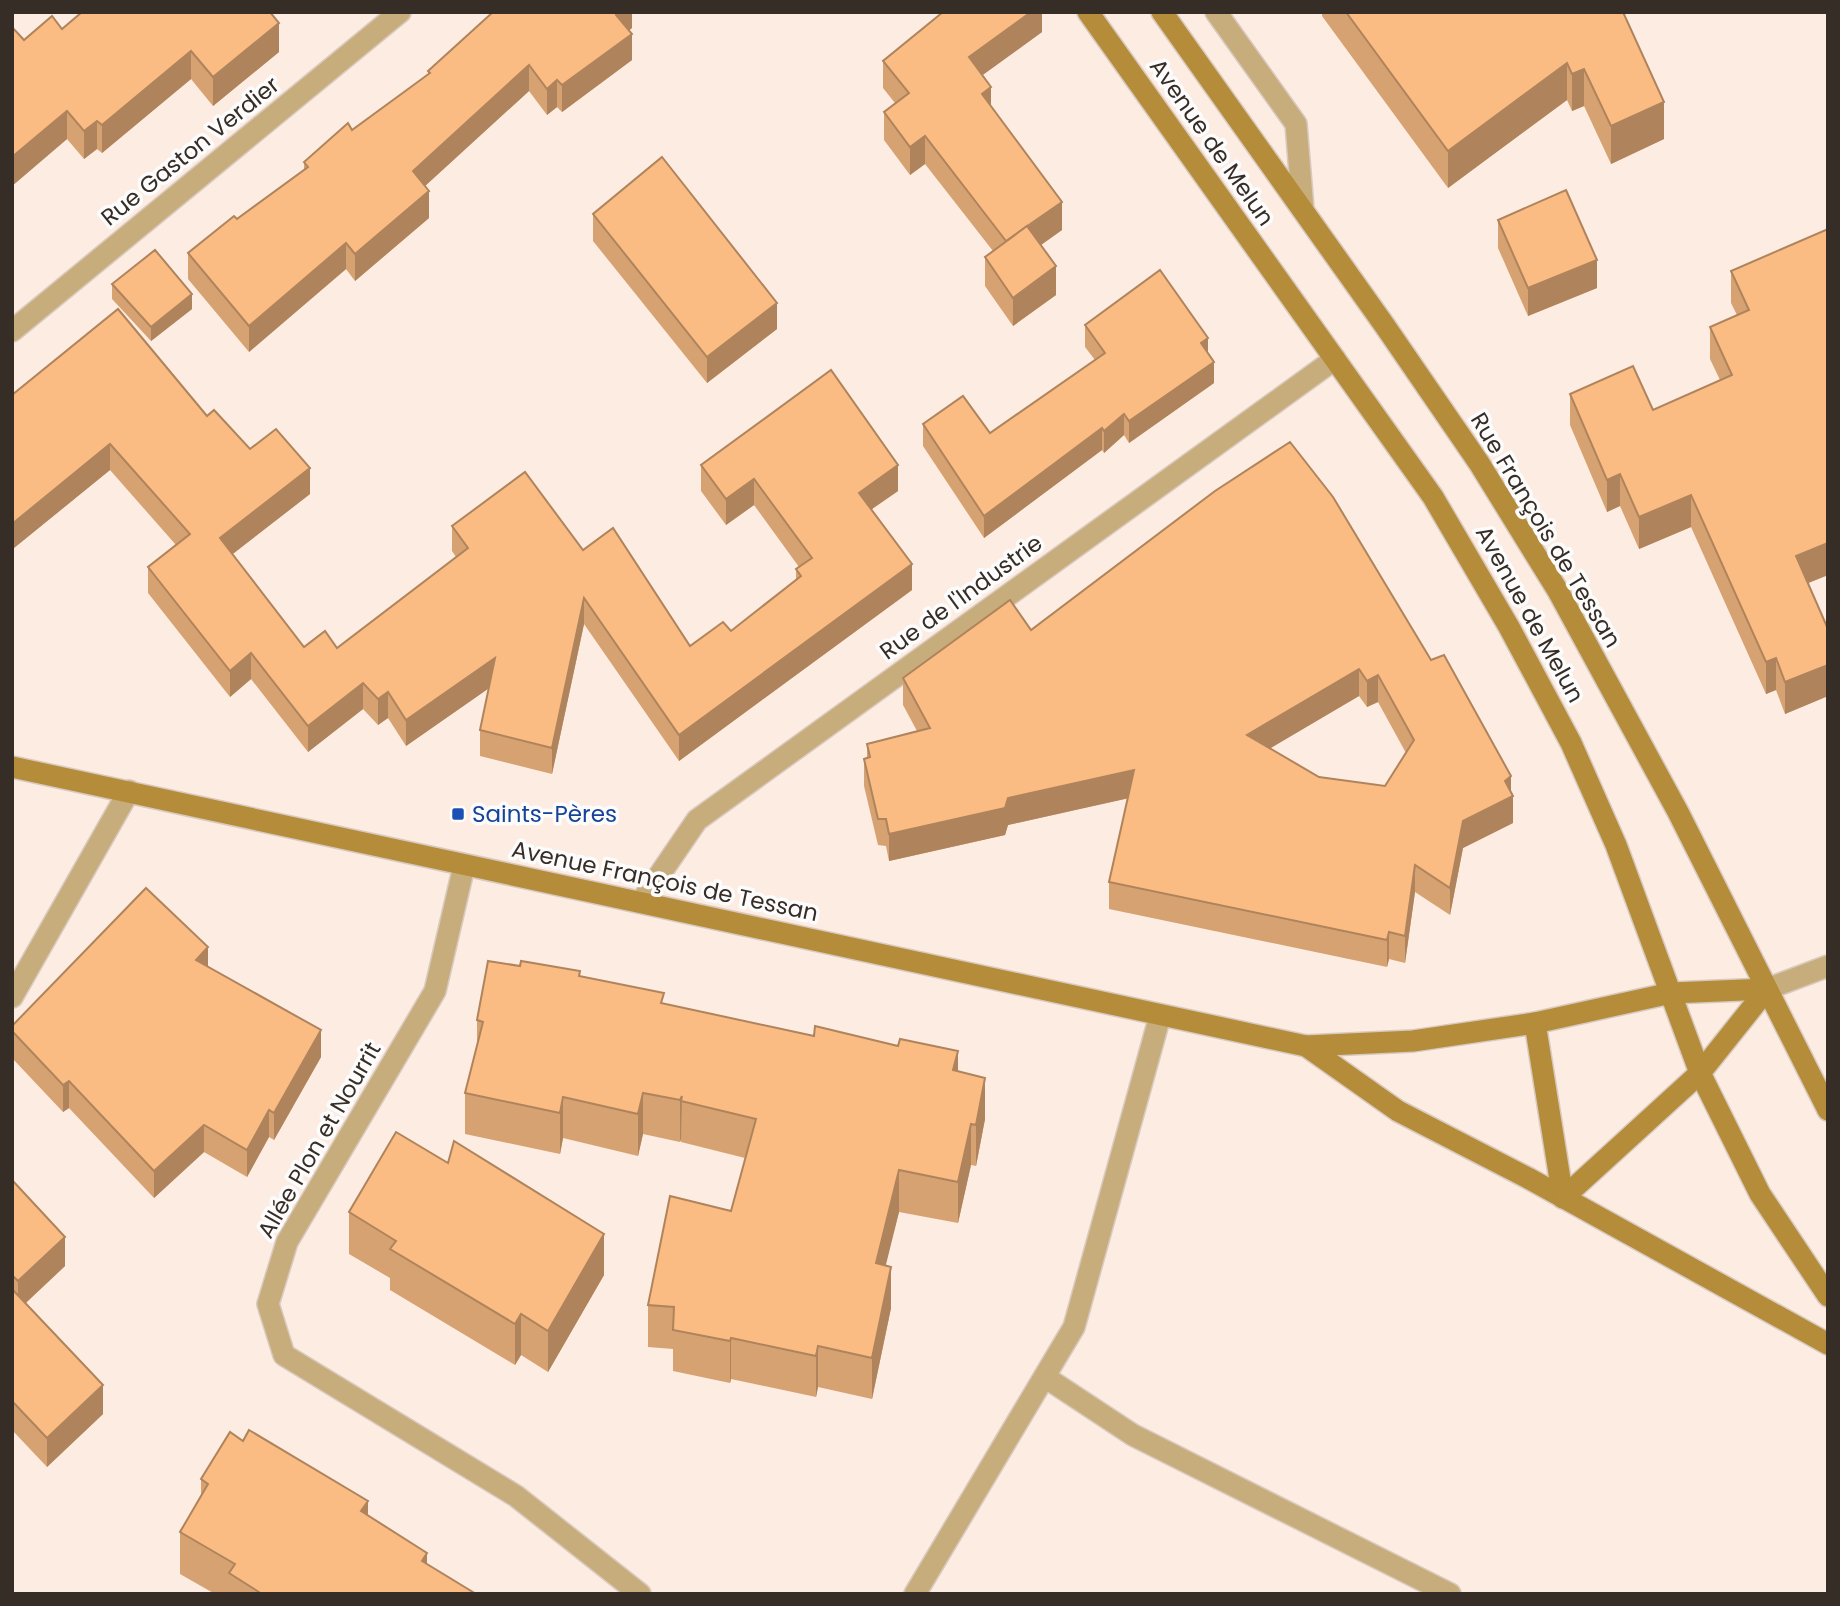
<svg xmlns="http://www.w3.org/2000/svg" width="1840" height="1606" font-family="Poppins,sans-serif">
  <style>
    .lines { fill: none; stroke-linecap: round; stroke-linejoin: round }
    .lane-casing { stroke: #d9cac0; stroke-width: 24 }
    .street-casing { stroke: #d9cac0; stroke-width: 24 }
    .secondary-casing { stroke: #d9cac0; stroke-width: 24 }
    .lane { stroke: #c8ad7c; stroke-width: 21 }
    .street { stroke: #c8ad7c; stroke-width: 21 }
    .secondary { stroke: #b48c3a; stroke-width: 21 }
    .wall { fill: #d7a271; fill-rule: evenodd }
    .shaded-wall { fill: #af845c }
    .building { fill: #fabc83; stroke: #af845c; stroke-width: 2; fill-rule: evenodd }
    .transit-dot { fill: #1a4fb4; stroke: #fcfcfc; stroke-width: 2.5 }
    .labels { text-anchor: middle; stroke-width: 7; stroke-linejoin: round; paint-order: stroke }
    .street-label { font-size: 23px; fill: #372d27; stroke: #fcfcfc }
    .transit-label { font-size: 23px; fill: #164399; stroke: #fcfcfc; text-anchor: start }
  </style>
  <rect width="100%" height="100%" fill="#fcece2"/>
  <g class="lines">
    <g class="lane-casing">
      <g id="lane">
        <polyline points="1045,1377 1133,1435 1450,1594"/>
        <polyline points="915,1594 1074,1327 1160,1016"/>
      </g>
    </g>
    <g class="street-casing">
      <g id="street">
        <polyline points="1216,12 1296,124 1303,209"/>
        <polyline points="12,331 400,12"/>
        <polyline points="464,866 435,991 287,1242 268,1304 284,1355 516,1496 640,1594"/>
        <polyline points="641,902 697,820 1335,359"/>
        <polyline points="1767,989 1828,966"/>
        <polyline points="12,997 129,791"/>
      </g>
    </g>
    <g class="secondary-casing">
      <g id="secondary">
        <polyline points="1088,12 1433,497 1509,627 1571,743 1616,845 1700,1073 1760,1194 1828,1296"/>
        <polyline points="1162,12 1385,326 1479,463 1558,591 1678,812 1828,1110"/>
        <polyline points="12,767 1306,1046 1413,1041 1535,1023 1671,993 1767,989"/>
        <polyline points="1535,1023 1563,1198"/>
        <polyline points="1306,1046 1398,1111 1528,1178 1828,1344"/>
        <polyline points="1563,1198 1700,1073 1767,989"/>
      </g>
    </g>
    <use href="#lane" class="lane"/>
    <use href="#street" class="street"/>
    <use href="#secondary" class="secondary"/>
  </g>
  <g class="wall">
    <polygon points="82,12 273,12 272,14 279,52 213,106 191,79 102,153 97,149 84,159 67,139 12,186 12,27 24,40 62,29"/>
    <polygon points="632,12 632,28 629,30 632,60 562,112 557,107 547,115 529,91 425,186 429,218 355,281 346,269 249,352 188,279 188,253 304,170 304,162 352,130 428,74 428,71"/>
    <polygon points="1042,12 1042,32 982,75 991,107 1062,230 1041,245 1056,295 1013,326 985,286 985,257 993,251 925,164 910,175 884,140 884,112 895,103 883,88 883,61"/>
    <polygon points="1322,12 1623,12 1664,139 1611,164 1584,106 1572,111 1567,100 1448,188 1322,16"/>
    <polygon points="593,214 777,329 707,383 593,241"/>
    <polygon points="1498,220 1597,288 1528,316 1498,248"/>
    <polygon points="1828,229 1828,575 1808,583 1828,629 1828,696 1785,714 1776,690 1766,694 1691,527 1639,549 1620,506 1607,512 1570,425 1570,394 1653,410 1720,380 1710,359 1710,327 1737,315 1731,303 1731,271"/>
    <polygon points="112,284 192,309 151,341 112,299"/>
    <polygon points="1085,325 1208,353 1214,383 1129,443 1124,435 1104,453 1102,450 984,538 923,446 923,424 990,433 1095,360 1085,347"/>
    <polygon points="12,395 207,416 310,494 232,554 304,647 337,648 456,557 452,551 452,526 583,550 690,646 731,631 796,580 796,569 799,567 754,505 726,525 701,491 701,465 898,491 872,509 912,590 679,761 584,624 552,774 480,756 480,730 489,688 406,746 388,718 378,725 363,709 308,752 251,679 230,697 148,593 148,567 176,545 110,470 14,548 14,557 12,558"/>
    <path d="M 1215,491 L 1511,792 L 1513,823 L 1463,848 L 1450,915 L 1415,892 L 1405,963 L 1389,959 L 1387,967 L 1109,909 L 1109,882 L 1128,798 L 1008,825 L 1005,835 L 889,861 L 886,846 L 878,845 L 864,786 L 864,759 L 867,758 L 867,744 L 917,731 L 903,705 L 903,678 L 1031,630 ZM 1359,696 L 1367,707 L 1378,702 L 1406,753 L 1385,786 L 1319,777 L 1270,748 Z"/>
    <polygon points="520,966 580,976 664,1004 958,1071 985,1119 976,1166 971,1165 958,1223 899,1212 885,1265 891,1308 872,1399 818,1387 816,1397 731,1379 730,1383 673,1371 673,1349 648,1347 648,1305 731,1211 745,1158 681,1142 681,1139 680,1142 643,1134 638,1156 563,1138 560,1154 465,1134 465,1093 477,1048 477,1020"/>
    <polygon points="208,967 321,1057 274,1140 269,1137 247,1177 204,1152 154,1198 69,1108 63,1112 12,1058 12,1026"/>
    <polygon points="12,1180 65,1266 26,1303 103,1414 47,1467 12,1430"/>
    <polygon points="349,1212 604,1275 548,1372 521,1355 515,1365 390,1290 390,1278 349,1254"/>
    <polygon points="201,1479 368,1515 427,1564 476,1594 215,1594 180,1574 180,1532 201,1497"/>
  </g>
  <g class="shaded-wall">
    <polygon points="620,12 632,12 632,28 616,41 616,15"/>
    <polygon points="1031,12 1042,12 1042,32 969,85 969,57"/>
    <polygon points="279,23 279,52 213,106 213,77"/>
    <polygon points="632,34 632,60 562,112 562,85"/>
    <polygon points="191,51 191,79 102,153 102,125"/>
    <polygon points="1567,63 1567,100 1448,188 1448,151"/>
    <polygon points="529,65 529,91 413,197 413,171"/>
    <polygon points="1584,69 1584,106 1572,111 1572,74"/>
    <polygon points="557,80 557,107 547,115 547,89"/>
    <polygon points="991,87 991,115 982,94"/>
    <polygon points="1664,102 1664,139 1611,164 1611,126"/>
    <polygon points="67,111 67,139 12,186 12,157"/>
    <polygon points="97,121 97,149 84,159 84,131"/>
    <polygon points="925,136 925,164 910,175 910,147"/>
    <polygon points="429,191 429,218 355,281 355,254"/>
    <polygon points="1062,202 1062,230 1007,269 1007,242"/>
    <polygon points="346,243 346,269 249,352 249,326"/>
    <polygon points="1597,260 1597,288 1528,316 1528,288"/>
    <polygon points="1056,266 1056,295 1013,326 1013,298"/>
    <polygon points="192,294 192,309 151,341 151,327"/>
    <polygon points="777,303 777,329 707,383 707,357"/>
    <polygon points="1208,338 1208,359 1201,343"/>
    <polygon points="1214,362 1214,383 1129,443 1129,421"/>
    <polygon points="1124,414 1124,435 1104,453 1104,431"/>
    <polygon points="1102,428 1102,450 984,538 984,516"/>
    <polygon points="110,444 110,470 14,548 14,557 12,558 12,524"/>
    <polygon points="898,465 898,491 859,518 859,493"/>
    <polygon points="310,468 310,494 220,564 220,538"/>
    <polygon points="1620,474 1620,506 1607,512 1607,480"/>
    <polygon points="754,479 754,505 726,525 726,499"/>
    <polygon points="1691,495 1691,527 1639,549 1639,517"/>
    <polygon points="1828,543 1828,575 1796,588 1796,556"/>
    <polygon points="912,564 912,590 679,761 679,735"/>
    <polygon points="584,598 584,624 552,774 552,748"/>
    <polygon points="251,653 251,679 230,697 230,671"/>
    <polygon points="495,658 495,684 406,746 406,720"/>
    <polygon points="1776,658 1776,690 1766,694 1766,662"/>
    <polygon points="1828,665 1828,696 1785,714 1785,682"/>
    <polygon points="1359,669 1359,696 1247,762 1247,735"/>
    <polygon points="1378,675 1378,702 1367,707 1367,681"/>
    <polygon points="363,683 363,709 308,752 308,726"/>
    <polygon points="388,692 388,718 378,725 378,699"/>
    <polygon points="1134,770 1134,797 1008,825 1005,835 889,861 889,834 1008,798"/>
    <polygon points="1511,776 1511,797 1513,796 1513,823 1463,848 1450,915 1450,888 1463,821 1505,781"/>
    <polygon points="1415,865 1415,892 1405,963 1405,936"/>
    <polygon points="1389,932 1389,959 1387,967 1387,940"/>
    <polygon points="208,947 208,974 196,960"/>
    <polygon points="321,1030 321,1057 274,1140 274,1113"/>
    <polygon points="958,1051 958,1092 953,1070"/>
    <polygon points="985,1078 985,1119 976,1166 976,1125"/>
    <polygon points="69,1081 69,1108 63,1112 63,1085"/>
    <polygon points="643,1093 643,1134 638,1156 638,1114"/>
    <polygon points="682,1096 681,1139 680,1142 680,1100"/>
    <polygon points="563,1097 563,1138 560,1154 560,1113"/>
    <polygon points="269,1110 269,1137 247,1177 247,1150"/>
    <polygon points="971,1124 971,1165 958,1223 958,1182"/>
    <polygon points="204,1125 204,1152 154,1198 154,1171"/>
    <polygon points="899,1170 899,1212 876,1305 876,1263"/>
    <polygon points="604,1234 604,1275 548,1372 548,1331"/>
    <polygon points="65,1237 65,1266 18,1310 18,1281"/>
    <polygon points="891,1267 891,1308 872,1399 872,1358"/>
    <polygon points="521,1314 521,1355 515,1365 515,1324"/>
    <polygon points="731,1338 731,1379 730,1383 730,1341"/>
    <polygon points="818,1346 818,1387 816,1397 816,1356"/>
    <polygon points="103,1385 103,1414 47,1467 47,1438"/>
    <polygon points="368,1501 368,1542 361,1511"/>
    <polygon points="427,1553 427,1594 422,1561"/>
  </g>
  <g class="building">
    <polygon points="82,12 270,12 279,23 213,77 191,51 102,125 97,121 84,131 67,111 12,157 12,27 24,40 52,16 62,29"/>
    <polygon points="493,12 620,12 616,15 632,34 562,85 557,80 547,89 529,65 413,171 429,191 355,254 346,243 249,326 188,253 234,216 237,219 308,167 304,162 348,123 352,130 430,73 428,71"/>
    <polygon points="943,12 1031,12 969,57 991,87 982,94 1062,202 1006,241 925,136 910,147 884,112 909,93 883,61"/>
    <polygon points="1346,12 1623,12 1664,102 1611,126 1584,69 1572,74 1567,63 1448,151"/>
    <polygon points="662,157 777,303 707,357 593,214"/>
    <polygon points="1566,190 1597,260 1528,288 1498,220"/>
    <polygon points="1027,226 1056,266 1013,298 985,257"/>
    <polygon points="1828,229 1828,543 1796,556 1828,629 1828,665 1785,682 1776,658 1766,662 1691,495 1639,517 1620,474 1607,480 1570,394 1633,366 1653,410 1732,375 1710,327 1749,310 1731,271"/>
    <polygon points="155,250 192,294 151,327 112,284"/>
    <polygon points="1160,270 1208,338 1201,343 1214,362 1129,421 1124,414 1104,431 1102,428 984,516 923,424 963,396 990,433 1105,353 1085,325"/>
    <polygon points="118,309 207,416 214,410 250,449 276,429 310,468 220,538 304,647 325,631 337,648 468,548 452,526 525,472 583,550 613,528 690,646 723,622 731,631 801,576 796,569 812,558 754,479 726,499 701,465 831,370 898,465 859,493 912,564 679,735 584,598 552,748 480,730 495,658 406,720 388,692 378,699 363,683 308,726 251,653 230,671 148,567 190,534 110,444 12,524 12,395"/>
    <path d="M 1290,442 L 1333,497 L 1431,660 L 1444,655 L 1511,776 L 1505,781 L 1513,796 L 1463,821 L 1450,888 L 1415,865 L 1405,936 L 1389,932 L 1387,940 L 1109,882 L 1134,770 L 1008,798 L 1005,808 L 889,834 L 886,819 L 878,819 L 864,759 L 870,757 L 867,744 L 930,728 L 903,678 L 1010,600 L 1031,630 L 1215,491 ZM 1359,669 L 1367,681 L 1378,675 L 1414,740 L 1385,786 L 1319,777 L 1247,735 Z"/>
    <polygon points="146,888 208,947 196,960 321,1030 274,1113 269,1110 247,1150 204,1125 154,1171 69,1081 63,1085 12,1031 12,1026"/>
    <polygon points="488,961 520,966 521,961 580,971 579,976 664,993 661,1003 814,1036 815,1026 898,1046 900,1039 958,1051 953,1070 985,1078 976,1125 971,1124 958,1182 899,1170 876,1263 891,1267 872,1358 818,1346 816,1356 731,1338 730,1341 673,1330 674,1307 648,1305 670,1196 731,1211 756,1119 681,1101 682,1096 680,1100 643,1093 638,1114 563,1097 560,1113 465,1093 483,1022 477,1020"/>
    <polygon points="396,1132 448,1163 454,1141 604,1234 548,1331 521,1314 515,1324 390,1249 396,1241 349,1212"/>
    <polygon points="12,1180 65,1237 18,1281 12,1275"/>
    <polygon points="12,1289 103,1385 47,1438 12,1401"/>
    <polygon points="249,1430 368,1501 361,1511 427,1553 422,1561 476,1594 262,1594 229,1573 235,1564 180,1532 208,1484 201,1479 230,1432 243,1441"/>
  </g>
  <rect class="transit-dot" x="451" y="807" width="14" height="14" rx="3.5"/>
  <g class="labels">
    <g class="street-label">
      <text transform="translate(1212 142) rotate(55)" y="8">Avenue de Melun</text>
      <text transform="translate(190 151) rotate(-39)" y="8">Rue Gaston Verdier</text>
      <text transform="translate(1546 530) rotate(59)" y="8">Rue François de Tessan</text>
      <text transform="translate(961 597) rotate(-36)" y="8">Rue de l'Industrie</text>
      <text transform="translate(1530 614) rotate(61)" y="8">Avenue de Melun</text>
      <text transform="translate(665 881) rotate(12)" y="8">Avenue François de Tessan</text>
      <text transform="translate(319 1140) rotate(-60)" y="8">Allée Plon et Nourrit</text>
    </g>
    <g class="transit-label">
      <text x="472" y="822">Saints-Pères</text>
    </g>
  </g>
  <rect width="1840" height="1606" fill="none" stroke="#372d27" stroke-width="28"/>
</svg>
